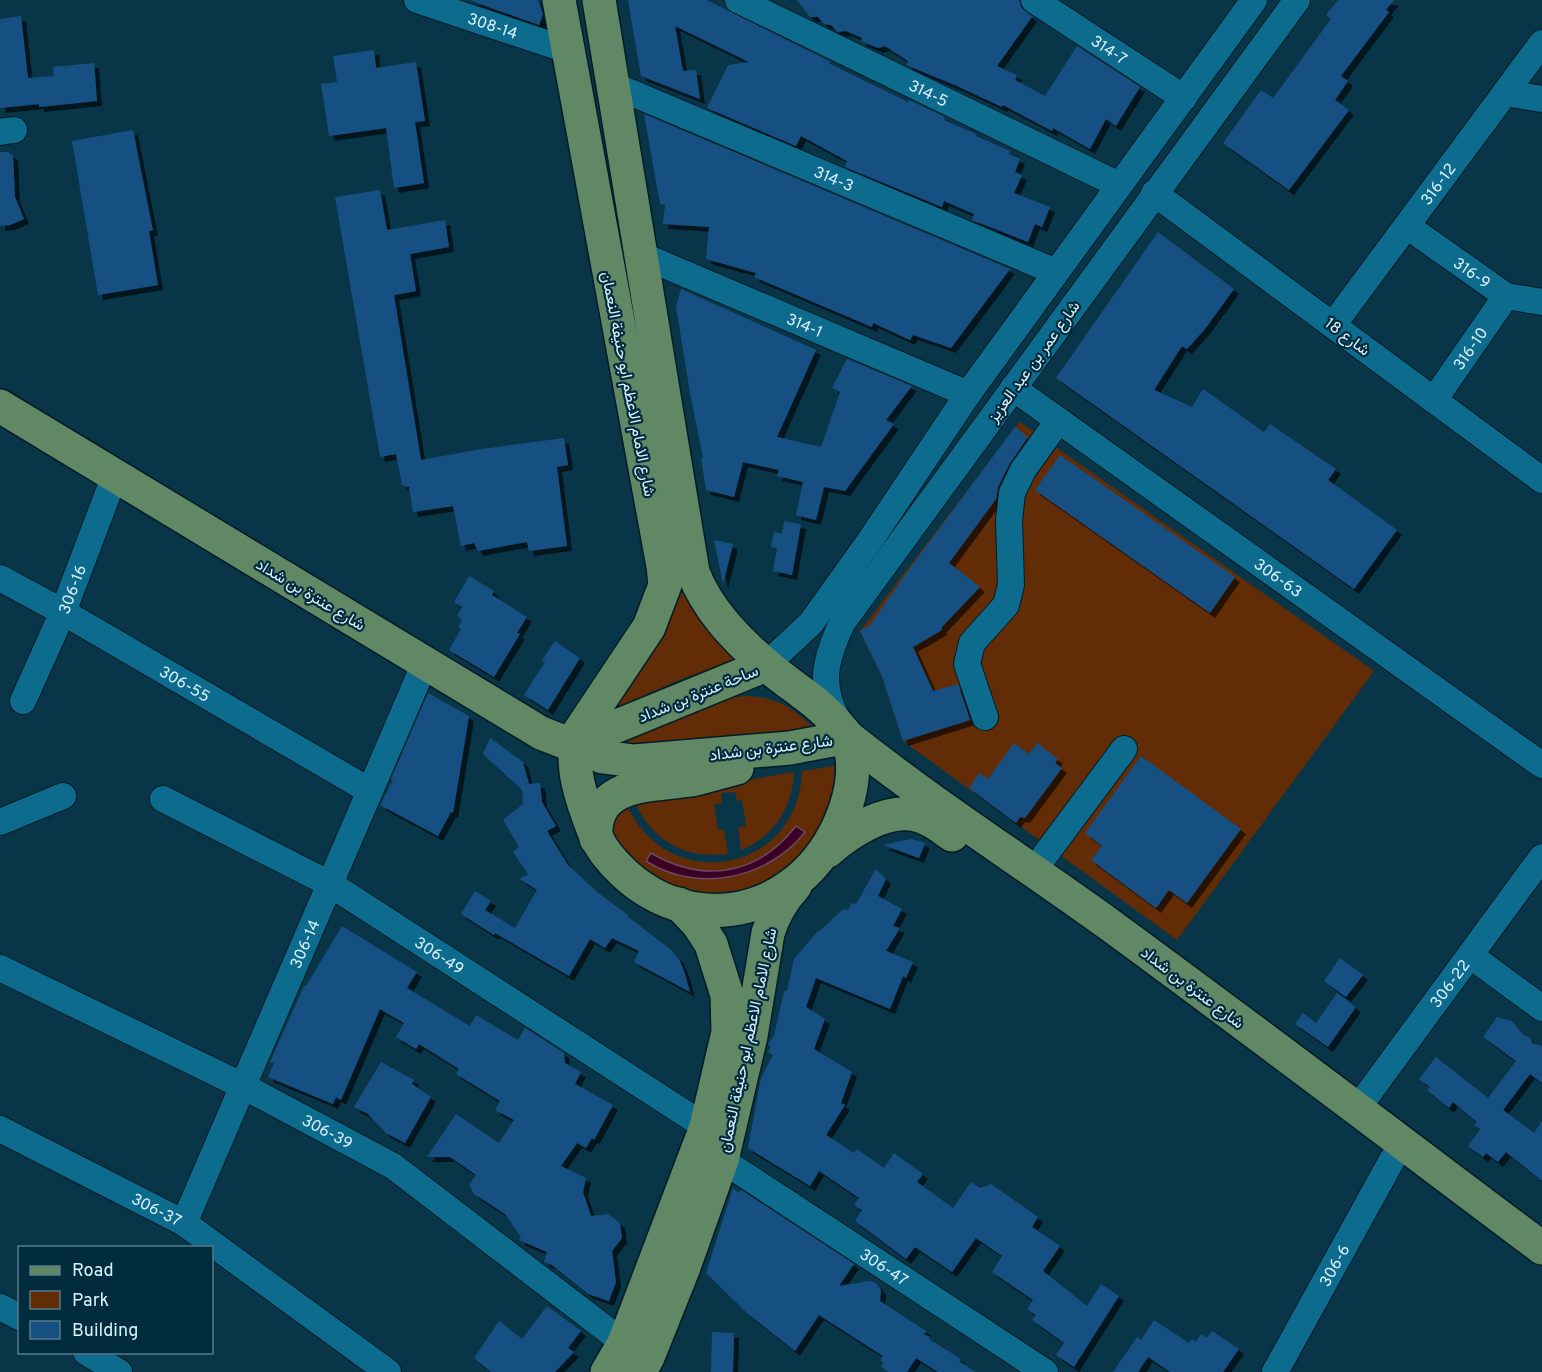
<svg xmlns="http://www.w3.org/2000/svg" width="1542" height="1372" font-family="Overpass,Vazirmatn,sans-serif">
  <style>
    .green { fill: #622c06 }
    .water { fill: #3b0024; stroke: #6b4865; stroke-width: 1.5 }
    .building { fill: #165082; filter: url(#shadow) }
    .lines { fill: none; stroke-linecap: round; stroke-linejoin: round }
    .minor-casing { stroke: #031c27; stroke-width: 28 }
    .major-casing { stroke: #031c27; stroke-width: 36 }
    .minor { stroke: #0d6c8e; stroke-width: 26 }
    .major { stroke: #618865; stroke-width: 33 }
    .labels { text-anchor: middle; stroke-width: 4.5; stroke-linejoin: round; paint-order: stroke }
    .street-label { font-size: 16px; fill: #daf0fc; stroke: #002c3e }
  </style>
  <defs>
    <filter id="shadow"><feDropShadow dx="5" dy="5" stdDeviation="0" flood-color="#0009"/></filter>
  </defs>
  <rect width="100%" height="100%" fill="#083648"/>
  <g class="green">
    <polygon points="1020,422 1374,671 1177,940 903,741 882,676 860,631"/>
    <polygon points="679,578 694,610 716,640 739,659 684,678 612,709"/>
    <path d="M 746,696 C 781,698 790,707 816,729 L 629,746 L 620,743 L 729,698 Z"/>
    <path d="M 834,766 L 833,799 L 825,826 L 796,868 L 743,898 L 694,900 L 626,866 L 604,817 L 626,803 C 666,897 799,874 802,771 Z"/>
    <path d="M 794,772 C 792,808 775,836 741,850 L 738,827 L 746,826 L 742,800 L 737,801 L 735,792 L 721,793 L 722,803 L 714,805 L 718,830 L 724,830 L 728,854 C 683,859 652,841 634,800 Z"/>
  </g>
  <path class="water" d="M 796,826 L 805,832 C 768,879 697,894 646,861 L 651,853 C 704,884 758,875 796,826 Z"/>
  <g class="building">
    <polygon points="469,0 538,0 543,14 539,25"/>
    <polygon points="628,0 707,0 831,62 828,63 908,102 909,100 945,117 944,120 976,134 976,136 1010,151 1009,154 1020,159 1015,172 1022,175 1014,193 1050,207 1042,227 1035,224 1028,242 972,220 974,214 944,201 942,207 845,167 847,161 801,136 796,146 707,108 728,65 749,62 675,26 683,71 696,70 700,99 641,76"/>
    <polygon points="797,0 1019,0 1021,7 1032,17 997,66 1017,75 1015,80 1045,96 1077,46 1140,87 1116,126 1106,119 1090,149 1053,128 1052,131 1003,105 1002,107 957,86 906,65 908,61 885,46 878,48 861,41 862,38 846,31 838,32 831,25 824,24 818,17 810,17"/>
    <polygon points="1338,0 1394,0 1386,10 1389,12 1341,76 1348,81 1335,100 1349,110 1289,190 1223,143 1261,90 1273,98 1331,19 1326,15"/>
    <polygon points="21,16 28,78 54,76 53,67 94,63 97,101 39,107 39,104 0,108 0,19"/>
    <polygon points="374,50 376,68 416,62 425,121 415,122 424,183 394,188 386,128 329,136 321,84 337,82 333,56"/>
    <polygon points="644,114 1010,269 951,348 913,335 910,340 873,323 872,327 754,277 756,273 706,259 709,227 663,224 665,205 660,204"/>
    <polygon points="133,130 153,231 149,231 158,285 98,295 72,141"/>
    <polygon points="0,152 9,152 10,154 13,155 15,197 24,219 10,225 0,226"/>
    <polygon points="380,190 387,230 445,220 449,247 410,254 416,291 394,295 421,460 482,449 564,438 568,465 557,467 567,546 529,551 527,542 478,551 474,543 461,546 453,506 413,512 409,487 402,485 396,454 380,457 335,197"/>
    <polygon points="1158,232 1234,289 1205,329 1187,349 1182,346 1154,390 1192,407 1203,389 1264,432 1270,424 1336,469 1328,480 1397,530 1354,589 1056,378"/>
    <polygon points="681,289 816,350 777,437 821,447 840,392 832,388 847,359 912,386 886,420 894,424 845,491 824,487 816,520 796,515 803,482 777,476 779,470 743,462 734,497 706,490 701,458 703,458 690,393 676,306"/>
    <polygon points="1015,427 1028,437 1010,463 998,487 996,499 949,563 980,587 941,628 942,630 913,647 933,691 958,684 970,720 903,741 882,676 860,631 870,625 910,568"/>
    <polygon points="1060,455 1235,577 1210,613 1035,490"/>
    <polygon points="784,521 801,524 792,575 773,571 777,548 771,547 774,532 782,534"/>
    <polygon points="714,540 733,544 723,584"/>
    <polygon points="469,576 494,591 492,595 527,617 517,633 520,634 494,677 449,650 461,629 458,627 462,620 457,616 462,607 454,602"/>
    <polygon points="555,641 580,658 548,710 524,695 545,662 542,660"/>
    <polygon points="428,693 469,716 453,813 451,812 438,836 380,805 393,780 391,779"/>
    <polygon points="490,738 523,762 529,784 540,783 542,802 556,826 547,831 568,865 597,892 628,915 627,916 670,949 679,959 684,971 690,992 634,962 639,951 612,938 605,948 590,939 569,976 495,933 494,935 461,914 475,891 491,901 485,910 515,928 537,890 520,879 528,874 513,852 519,847 503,820 523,804 522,790 483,754"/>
    <polygon points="1014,743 1029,754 1037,743 1058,759 1055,763 1062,768 1025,818 1020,817 1016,823 969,788 980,773 988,779"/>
    <polygon points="1141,756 1241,829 1187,903 1169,890 1156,908 1091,860 1102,846 1085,833"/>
    <polygon points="911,839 925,843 919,858 883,845"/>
    <polygon points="876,869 886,879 878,896 902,909 893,926 900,928 886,951 913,962 906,978 903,976 890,1009 816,978 806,1007 825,1019 814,1049 852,1072 841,1103 845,1105 826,1135 854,1153 857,1149 884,1168 894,1153 923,1174 917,1182 953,1208 971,1182 980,1188 991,1184 1038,1217 1032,1227 1060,1246 1043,1271 1087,1306 1101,1284 1119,1296 1074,1367 1056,1355 1064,1343 1032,1320 1036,1315 1027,1309 1033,1300 992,1272 1002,1256 976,1238 952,1272 915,1247 906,1259 855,1221 862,1210 854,1205 859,1198 819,1171 810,1186 748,1148 761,1078 773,1055 768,1052 771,1047 768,1044 774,1036 784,991 787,991 794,959 817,932 821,930 843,909 848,910 852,903 856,904"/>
    <polygon points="342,926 417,972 407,988 470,1026 476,1015 518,1040 525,1028 564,1053 565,1063 581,1072 575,1084 613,1105 594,1140 592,1138 586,1148 577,1143 561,1166 586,1178 583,1192 591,1216 608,1214 620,1223 622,1238 612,1251 616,1282 609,1301 588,1294 552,1265 544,1262 547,1252 519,1240 521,1237 505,1214 474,1194 469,1185 476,1175 450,1157 427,1157 456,1114 499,1143 514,1120 495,1110 500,1101 456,1074 459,1069 419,1044 416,1049 396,1037 404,1023 380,1009 341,1100 336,1097 333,1104 268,1077 274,1063 270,1062 304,986 306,986"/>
    <polygon points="1340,958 1363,975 1346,997 1324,981"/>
    <polygon points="1337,993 1356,1007 1328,1047 1295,1024 1303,1013 1316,1023"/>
    <polygon points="1497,1017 1512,1021 1524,1035 1530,1038 1532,1043 1542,1046 1542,1083 1530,1074 1503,1110 1534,1133 1542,1121 1542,1181 1506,1152 1498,1162 1486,1153 1483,1157 1468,1146 1481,1128 1474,1126 1477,1122 1453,1102 1449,1108 1427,1090 1430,1087 1419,1079 1436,1057 1488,1098 1516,1061 1483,1037"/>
    <polygon points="381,1062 414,1080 412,1084 431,1097 405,1143 386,1133 368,1114 354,1107"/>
    <polygon points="733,1188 739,1193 741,1190 854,1264 839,1286 869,1281 876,1283 881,1290 880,1301 926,1331 924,1334 930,1337 929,1339 961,1359 959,1361 976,1372 938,1372 916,1358 907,1372 888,1372 881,1367 883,1362 880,1360 883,1356 819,1315 795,1351 748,1314 706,1273"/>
    <polygon points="547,1306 581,1331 568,1348 574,1352 555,1372 491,1372 474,1358 499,1321 522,1339"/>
    <polygon points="1154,1320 1189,1343 1192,1339 1196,1342 1201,1334 1207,1338 1212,1331 1239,1349 1223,1372 1170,1372 1148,1357 1138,1372 1113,1372 1137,1337 1141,1340"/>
    <polygon points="712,1332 734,1333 733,1372 711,1372"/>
  </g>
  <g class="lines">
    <g class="minor-casing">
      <g id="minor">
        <path id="s1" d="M 417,0 L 567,50"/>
        <path id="s2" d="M 738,0 L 1119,185"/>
        <path id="s3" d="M 1034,0 L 1184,98"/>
        <path id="s4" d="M 613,85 L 1056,272"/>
        <polyline points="1505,93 1542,99"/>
        <polyline points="0,132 14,130"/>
        <polyline points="1154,193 1542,480"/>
        <path id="s5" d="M 1407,226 L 1506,296 L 1542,302"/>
        <path id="s6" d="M 641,255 L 968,394"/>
        <path id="s7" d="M 1333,325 L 1542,43"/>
        <path id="s8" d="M 1013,388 L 1542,765"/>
        <path id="s9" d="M 1434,400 L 1506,296"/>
        <path id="s10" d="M 0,578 L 63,612 L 370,791"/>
        <polyline points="766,665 811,623 871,539 968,394 1254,0"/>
        <path id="s11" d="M 23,701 L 63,612 L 115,475"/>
        <polyline points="985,717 967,664 972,643 1006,605 1011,585 1009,520 1012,493 1023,470 1058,421"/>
        <path d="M 839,722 C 818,685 825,660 842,623 L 1297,0"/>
        <path id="s12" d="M 163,799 L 330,884 L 706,1127"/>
        <polyline points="0,822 63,796"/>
        <polyline points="1034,870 1124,749"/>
        <polyline points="1471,956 1542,1008"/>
        <path id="s13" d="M 0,968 L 243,1086 L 393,1166 L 624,1343"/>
        <path id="s14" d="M 1357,1109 L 1542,857"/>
        <path id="s15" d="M 0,1129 L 184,1223 L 388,1372"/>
        <path id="s16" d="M 722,1160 L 1045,1372"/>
        <path id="s17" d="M 184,1223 L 425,663"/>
        <polyline points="0,1307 20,1317"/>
        <polyline points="86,1352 119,1372"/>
        <path id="s18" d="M 1275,1372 L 1392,1160"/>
      </g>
    </g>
    <g class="major-casing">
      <g id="major">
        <path d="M 559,0 L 663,566 L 665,585 L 649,627 L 579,732 C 570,760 578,788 588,816 C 593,830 598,844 608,856 C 676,940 792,924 838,827 C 848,805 855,782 852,757 C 851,751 850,745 848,739 C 847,734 841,729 838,725 C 817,700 789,685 765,664 C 735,638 707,609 693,572 L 599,0"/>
        <path d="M 0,406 L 541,733 L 603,757 L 634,761 L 790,748 L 848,737 C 932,804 1023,862 1110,925 C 1255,1031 1398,1140 1542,1248"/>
        <polyline points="575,746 595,735 766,665"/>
        <path d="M 596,839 C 592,781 651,786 691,780 C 706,777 721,772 737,768"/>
        <path d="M 828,851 C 849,832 886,808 916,815 C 930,818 941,827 952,835"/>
        <polyline points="607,1372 624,1343 706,1127 728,1032 727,995 711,944 698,924 679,904"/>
        <path d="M 640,1372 L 648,1357 L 684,1267 L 722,1160 L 751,1036 L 768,933 C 774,914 782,900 795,886"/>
      </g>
    </g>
    <use href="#minor" class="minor"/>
    <use href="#major" class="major"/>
  </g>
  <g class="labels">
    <g class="street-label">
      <text dy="6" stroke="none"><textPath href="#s1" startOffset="80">308-14</textPath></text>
      <text dy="6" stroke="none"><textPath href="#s3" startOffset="90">314-7</textPath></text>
      <text dy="6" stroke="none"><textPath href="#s2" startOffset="212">314-5</textPath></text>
      <text dy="6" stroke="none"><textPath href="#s4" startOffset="240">314-3</textPath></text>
      <text dy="6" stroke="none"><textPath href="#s7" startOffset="176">316-12</textPath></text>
      <text dy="6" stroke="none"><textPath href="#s5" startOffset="80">316-9</textPath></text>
      <text dy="6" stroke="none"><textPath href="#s6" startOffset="178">314-1</textPath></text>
      <text transform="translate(1348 336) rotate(37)" y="6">شارع 18</text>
      <text dy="6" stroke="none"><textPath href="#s9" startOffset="63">316-10</textPath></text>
      <text transform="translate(1033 361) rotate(-54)" y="6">شارع عمر بن عبد العزيز</text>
      <text transform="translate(629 384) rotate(79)" y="6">شارع الامام الاعظم ابو حنيفة النعمان</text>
      <text dy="6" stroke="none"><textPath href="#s8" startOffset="326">306-63</textPath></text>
      <text dy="6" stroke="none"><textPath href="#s11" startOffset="122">306-16</textPath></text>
      <text transform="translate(311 594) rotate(31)" y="6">شارع عنترة بن شداد</text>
      <text dy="6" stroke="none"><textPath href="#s10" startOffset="213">306-55</textPath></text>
      <text transform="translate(698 693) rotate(-22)" y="6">ساحة عنترة بن شداد</text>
      <text transform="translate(771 747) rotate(-7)" y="6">شارع عنترة بن شداد</text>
      <text dy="6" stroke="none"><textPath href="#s17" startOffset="304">306-14</textPath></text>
      <text dy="6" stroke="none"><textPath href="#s12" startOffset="318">306-49</textPath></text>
      <text dy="6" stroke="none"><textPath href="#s14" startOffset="156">306-22</textPath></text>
      <text transform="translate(1193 987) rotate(37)" y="6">شارع عنترة بن شداد</text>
      <text transform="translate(747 1040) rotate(-78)" y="6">شارع الامام الاعظم ابو حنيفة النعمان</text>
      <text dy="6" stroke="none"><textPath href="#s13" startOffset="366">306-39</textPath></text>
      <text dy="6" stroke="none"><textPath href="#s15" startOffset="176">306-37</textPath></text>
      <text dy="6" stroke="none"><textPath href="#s16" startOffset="194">306-47</textPath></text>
      <text dy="6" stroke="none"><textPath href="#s18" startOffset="122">306-6</textPath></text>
    </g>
  </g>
  <rect x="18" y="1246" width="195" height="108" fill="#002c3e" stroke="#577a8a" stroke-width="1.5"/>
  <rect x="30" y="1266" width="30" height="9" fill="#618865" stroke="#577a8a" stroke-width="1.5"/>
  <text x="72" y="1276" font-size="18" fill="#daf0fc">Road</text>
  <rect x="30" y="1291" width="30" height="18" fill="#622c06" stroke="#577a8a" stroke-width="1.5"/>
  <text x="72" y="1306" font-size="18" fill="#daf0fc">Park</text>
  <rect x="30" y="1321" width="30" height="18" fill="#165082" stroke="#577a8a" stroke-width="1.5"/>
  <text x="72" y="1336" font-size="18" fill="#daf0fc">Building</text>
</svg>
